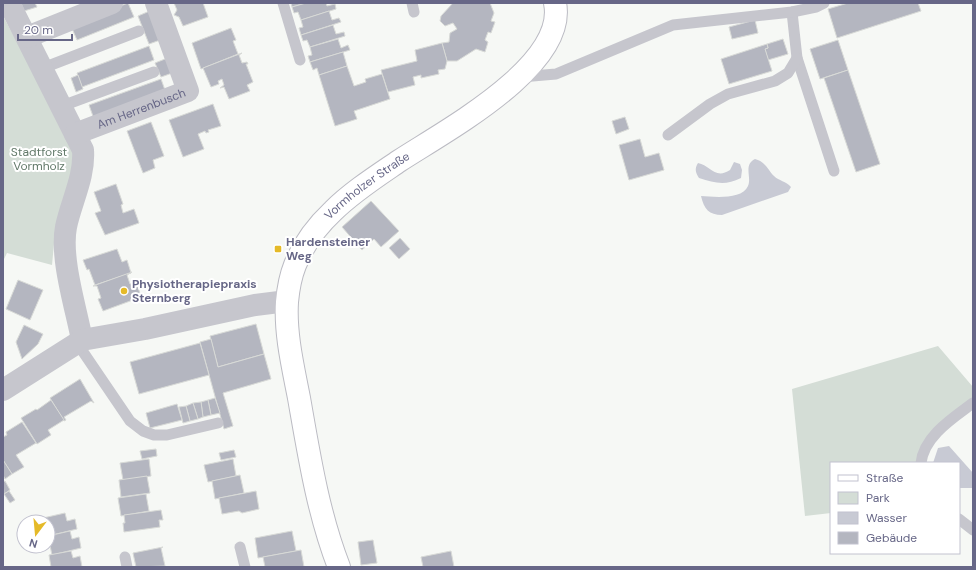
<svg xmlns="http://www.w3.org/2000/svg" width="976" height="570" font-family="'DM Sans',sans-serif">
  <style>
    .green { fill: #d4ddd6 }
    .water { fill: #c8cad4 }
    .building { fill: #b4b6c0; stroke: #d8dad7 }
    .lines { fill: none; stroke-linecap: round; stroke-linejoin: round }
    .secondary-casing { stroke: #bbbbc3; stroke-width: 24 }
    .lane { stroke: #c6c6cd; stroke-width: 11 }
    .street { stroke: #c6c6cd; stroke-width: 22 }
    .secondary { stroke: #fff; stroke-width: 22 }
    .poi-dot { fill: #e5ba28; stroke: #fff; stroke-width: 1.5 }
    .labels { text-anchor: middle; stroke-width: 4; stroke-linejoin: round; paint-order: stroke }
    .street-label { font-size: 12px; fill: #676787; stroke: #fff }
    .park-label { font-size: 12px; fill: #627969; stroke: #fff }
    .poi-label { font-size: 12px; font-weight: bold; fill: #676787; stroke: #fff; text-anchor: start }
  </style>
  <rect width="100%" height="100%" fill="#f6f8f5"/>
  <g class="green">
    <polygon points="3,16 76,152 54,244 52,265 7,253 3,261"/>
    <polygon points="938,346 973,387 973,399 964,406 918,463 831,463 831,513 805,516 792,389"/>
  </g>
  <g class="water">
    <path d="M 755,159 C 766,162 767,169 774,176 C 779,181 786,181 791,187 L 788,192 L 722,215 C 709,215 704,209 701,196 C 714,197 742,200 748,186 C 752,177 743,165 755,159 Z"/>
    <path d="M 734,162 L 740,164 L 742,170 L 741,178 C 725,186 715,183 699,178 C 696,173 694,169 698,163 C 710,165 715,180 730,170 Z"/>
    <polygon points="949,446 973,473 973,488 959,488 959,463 933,463 938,448"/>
  </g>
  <g class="building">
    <polygon points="21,3 35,3 37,7 24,11"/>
    <polygon points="128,3 134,17 77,40 71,26"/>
    <polygon points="174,3 203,3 208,17 183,26 179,17 174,15 177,10"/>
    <polygon points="291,3 306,3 292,7"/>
    <polygon points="306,3 326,3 327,6 335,4 336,9 301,20 298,12 294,13 292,7"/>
    <polygon points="453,3 490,3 494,13 491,21 495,22 491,33 488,32 485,40 488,42 485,52 476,49 457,61 447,61 442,43 449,42 450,33 457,29 453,23 445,26 440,21 441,16"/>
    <polygon points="848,3 918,3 921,11 837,38 828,9"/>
    <polygon points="152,10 163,39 149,44 138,16"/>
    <polygon points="329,11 332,20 339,18 341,22 301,35 299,28 303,27 301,20"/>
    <polygon points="755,20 758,33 732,39 729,27"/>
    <polygon points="333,25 336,34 344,32 345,36 310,47 307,40 303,41 301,35"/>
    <polygon points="231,28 236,40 233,41 238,54 201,69 192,43"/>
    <polygon points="338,39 341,48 348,45 350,50 310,62 308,56 312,55 310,47"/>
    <polygon points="783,39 788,54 768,60 765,49 768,48 767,44"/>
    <polygon points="838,40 848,70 820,79 810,49"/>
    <polygon points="442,43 447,61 445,69 438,70 439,74 421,78 421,75 413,77 415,85 388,92 381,70 417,61 415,50"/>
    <polygon points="767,44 768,48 765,49 772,71 729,84 721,59"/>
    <polygon points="149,46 154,60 82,87 77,73"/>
    <polygon points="343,52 347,66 319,75 317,68 313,70 310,62"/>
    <polygon points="242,53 239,55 242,63 247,62 248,64 246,64 253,82 247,85 250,91 229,99 224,87 220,88 224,85 222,79 218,81 219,84 211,87 203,68"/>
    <polygon points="170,57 175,72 161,77 155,63"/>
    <polygon points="347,66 354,86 366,82 365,79 382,74 390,99 354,111 357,119 335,126 319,75"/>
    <polygon points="848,70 880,164 856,172 824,78"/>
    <polygon points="78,75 83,89 76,92 71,78"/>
    <polygon points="161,79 166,93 94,119 89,105"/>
    <polygon points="213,104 221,126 208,130 209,132 206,133 205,131 198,134 204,149 183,157 169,120"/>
    <polygon points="625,117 629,129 616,134 612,121"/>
    <polygon points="151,122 164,156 153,160 155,168 143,173 127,131"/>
    <polygon points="640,139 645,157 659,153 664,170 629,180 619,145"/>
    <polygon points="116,184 123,204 121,205 123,213 134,209 139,223 105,235 95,213 101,211 94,192"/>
    <polygon points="371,201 399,231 381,247 374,239 362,250 342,227"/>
    <polygon points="400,238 410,249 399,259 389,248"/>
    <polygon points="117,249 122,262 127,260 131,273 95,285 89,269 87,270 83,260"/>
    <polygon points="132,272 127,275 130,284 140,281 141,286 138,287 141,297 103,311 98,299 101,298 97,286 93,286"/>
    <polygon points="18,280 43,290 30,320 6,309"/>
    <polygon points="256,324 264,354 218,367 210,336"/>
    <polygon points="24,325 43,334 38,344 22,359 16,342"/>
    <polygon points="211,339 218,367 264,354 271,379 223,393 233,426 224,429 200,342"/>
    <polygon points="200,343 209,375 139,394 130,362"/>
    <polygon points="80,379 94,403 91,401 64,417 66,420 64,421 50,398"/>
    <polygon points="215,398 220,413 211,415 208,400"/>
    <polygon points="51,400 64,420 48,430 51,435 37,444 21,418 36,409 37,410"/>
    <polygon points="208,400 211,415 203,417 201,402"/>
    <polygon points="201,402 203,417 198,419 193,403"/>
    <polygon points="193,403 198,419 190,421 186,406"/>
    <polygon points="177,404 182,420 150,428 146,413"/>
    <polygon points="186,406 190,421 183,423 179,407"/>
    <polygon points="22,422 36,443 16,455 24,467 12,474 3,460 3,437 7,435 6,432"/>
    <polygon points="156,449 157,456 142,459 140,451"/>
    <polygon points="234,450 236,457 221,460 219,453"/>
    <polygon points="149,459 151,476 123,480 120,463"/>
    <polygon points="233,459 236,476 208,482 204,465"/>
    <polygon points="3,460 12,474 5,479 3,475"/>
    <polygon points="240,475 244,493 215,499 212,481"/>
    <polygon points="147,476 150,493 121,497 119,480"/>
    <polygon points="5,481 10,490 4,494 3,482"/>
    <polygon points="9,491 15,500 10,503 4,494"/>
    <polygon points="256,491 259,509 242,513 239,511 222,514 219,498"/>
    <polygon points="146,494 149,511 121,516 118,498"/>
    <polygon points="161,510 163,520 159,520 160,527 124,532 123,523 125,523 124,515"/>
    <polygon points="65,513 67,521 75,519 77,529 48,536 48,522 44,522 43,518"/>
    <polygon points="70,531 72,539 79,537 81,548 52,555 48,536"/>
    <polygon points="292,531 296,551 258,558 255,538"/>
    <polygon points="373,540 377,563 361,565 358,542"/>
    <polygon points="163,547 161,548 165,566 136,567 133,553"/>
    <polygon points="301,550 304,567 265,567 263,557"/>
    <polygon points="71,551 73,558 80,556 82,567 51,567 49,555"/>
    <polygon points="451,551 454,567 423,567 421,557"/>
  </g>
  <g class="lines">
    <g class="secondary-casing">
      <g id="secondary">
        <path id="s2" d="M 339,567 C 318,513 309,455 299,398 C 293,367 285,334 287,302 C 288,291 291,275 295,265 C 303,245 317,226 333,211 C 352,192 377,176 399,161 C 443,132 568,66 555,3"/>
      </g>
    </g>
    <g class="lane">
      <polyline points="283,3 300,60"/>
      <polyline points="412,3 414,12"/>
      <polyline points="792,12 797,58 834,171"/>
      <polyline points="43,68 139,31"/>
      <polyline points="521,77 556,74 673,25 792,12 816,7 824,3"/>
      <polyline points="62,106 154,72"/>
      <polyline points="668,135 710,104 728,94 775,81 788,73 797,58"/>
      <polyline points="77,343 130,421 143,431 154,435 167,435 218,423"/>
      <path d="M 921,463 C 924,436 953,418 973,403"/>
      <polyline points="959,519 973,530"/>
      <polyline points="240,547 245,567"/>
      <polyline points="125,557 127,567"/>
    </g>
    <g class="street">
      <path d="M 9,3 L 83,150 C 85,177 71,202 66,227 C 60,258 76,308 82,340"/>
      <polyline points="27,37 112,3"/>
      <path id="s1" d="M 75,134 L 188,91 L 156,3"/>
      <polyline points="3,390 82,340 145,329 255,305 287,301"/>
    </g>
    <use href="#secondary" class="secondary"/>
  </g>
  <g class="poi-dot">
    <rect x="274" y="245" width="8" height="8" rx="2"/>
    <circle cx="124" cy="291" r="4"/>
  </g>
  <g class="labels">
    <g class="street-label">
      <text dy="4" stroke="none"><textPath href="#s1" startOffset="71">Am Herrenbusch</textPath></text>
      <text dy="4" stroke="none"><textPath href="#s2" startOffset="418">Vormholzer Straße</textPath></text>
    </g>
    <g class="park-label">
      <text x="39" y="156">Stadtforst<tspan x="39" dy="14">Vormholz</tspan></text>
    </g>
    <g class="poi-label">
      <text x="286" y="246">Hardensteiner<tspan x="286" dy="14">Weg</tspan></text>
      <text x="132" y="288">Physiotherapiepraxis<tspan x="132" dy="14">Sternberg</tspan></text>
    </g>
  </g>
  <rect width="976" height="570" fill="none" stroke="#676787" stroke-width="8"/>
  <rect x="830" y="462" width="130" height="92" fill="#ffffff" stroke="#c2c2cf"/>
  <rect x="838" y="475" width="20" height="6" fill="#ffffff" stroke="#c2c2cf"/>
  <text x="866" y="482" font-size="12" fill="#676787">Straße</text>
  <rect x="838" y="492" width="20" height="12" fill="#d4ddd6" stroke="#c2c2cf"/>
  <text x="866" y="502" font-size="12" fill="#676787">Park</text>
  <rect x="838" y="512" width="20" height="12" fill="#c8cad4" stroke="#c2c2cf"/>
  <text x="866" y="522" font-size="12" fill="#676787">Wasser</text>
  <rect x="838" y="532" width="20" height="12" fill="#b4b6c0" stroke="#c2c2cf"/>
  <text x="866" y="542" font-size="12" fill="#676787">Gebäude</text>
  <g transform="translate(36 534) rotate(196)"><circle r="19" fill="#ffffff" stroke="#c2c2cf"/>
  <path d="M0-3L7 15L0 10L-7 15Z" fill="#e5ba28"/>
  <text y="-6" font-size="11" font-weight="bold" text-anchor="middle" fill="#676787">N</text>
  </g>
  <path d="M18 34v6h54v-6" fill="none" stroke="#676787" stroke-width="2"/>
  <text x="24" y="34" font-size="12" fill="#676787" stroke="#ffffff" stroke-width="3" paint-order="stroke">20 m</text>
</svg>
